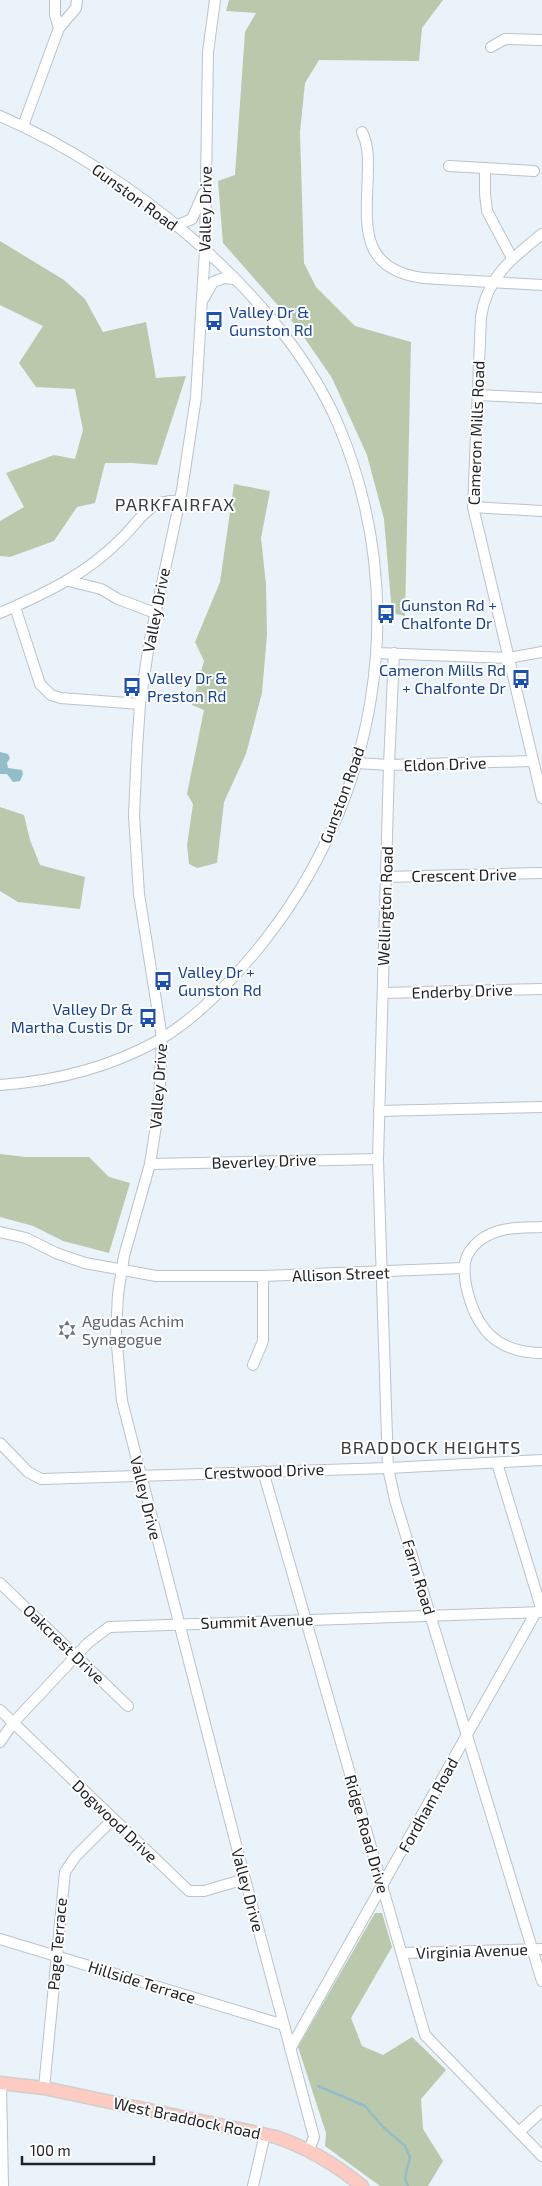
<svg xmlns="http://www.w3.org/2000/svg" width="542" height="2186" font-family="'Exo 2',sans-serif">
  <style>
    .green { fill: #bac9ab }
    .water { fill: #93bec9 }
    .lines { fill: none; stroke-linecap: round; stroke-linejoin: round }
    .stream { stroke: #93bec9; stroke-width: 2.5 }
    .minor-casing { stroke: #bbc3ca; stroke-width: 12 }
    .major-casing { stroke: #cecfcf; stroke-width: 15 }
    .minor { stroke: #fff; stroke-width: 10 }
    .major { stroke: #fdcbc2; stroke-width: 12 }
    .labels { text-anchor: middle; stroke-width: 4; stroke-linejoin: round; paint-order: stroke }
    .street-label { font-size: 16px; fill: #212427; stroke: #fff }
    .transit-label { font-size: 16px; fill: #164399; stroke: #fff; text-anchor: start }
    .worship-label { font-size: 16px; fill: #5b616d; stroke: #fff; text-anchor: start }
    .neighbourhood-label { font-size: 18px; letter-spacing: 1px; fill: #383e44; stroke: #fff }
  </style>
  <rect width="100%" height="100%" fill="#eaf2fa"/>
  <g class="green">
    <polygon points="229,0 443,0 422,28 419,61 319,60 305,83 300,132 304,263 316,287 355,326 411,342 405,616 392,613 384,519 367,455 332,378 297,327 223,243 218,181 235,175 245,32 256,13 226,11"/>
    <polygon points="0,241 64,280 85,299 103,332 146,322 156,378 186,376 157,465 132,463 105,463 95,503 77,507 54,541 10,557 0,556 0,521 24,507 6,473 54,455 75,459 83,430 75,389 36,387 19,363 43,326 0,305"/>
    <polygon points="234,484 270,491 261,538 266,585 267,635 262,693 246,754 224,802 217,863 197,868 189,864 187,845 193,804 187,794 204,710 192,705 204,661 195,642 220,582"/>
    <polygon points="0,807 24,815 30,840 40,865 85,877 80,909 18,902 0,891"/>
    <polygon points="0,1154 26,1157 89,1157 109,1177 130,1183 109,1253 63,1241 33,1226 0,1217"/>
    <polygon points="375,1913 382,1913 392,1947 351,2018 362,2046 383,2055 412,2037 446,2070 421,2099 423,2129 443,2161 428,2186 380,2186 325,2146 326,2133 298,2047"/>
  </g>
  <polygon class="water" points="0,752 8,754 10,758 7,763 8,768 22,770 23,774 20,781 13,782 7,774 0,774"/>
  <g class="lines">
    <polyline class="stream" points="318,2086 365,2106 382,2126 405,2146 410,2157 405,2178 408,2186"/>
    <g class="minor-casing">
      <g id="minor">
        <polyline points="55,0 55,15 59,28"/>
        <polyline points="215,0 208,52 205,249 196,397 182,490 149,644 140,704 137,749 134,815 139,894 162,1038 159,1106 150,1164 124,1256 118,1294 116,1334 122,1401 245,1879 314,2137 309,2150"/>
        <polyline points="491,47 505,39 542,40"/>
        <path d="M 0,116 C 128,171 282,294 338,424 C 413,600 378,803 257,950 C 229,984 197,1018 159,1040 C 109,1068 56,1081 0,1085"/>
        <polyline points="23,126 59,28 76,8 77,0"/>
        <path d="M 362,132 C 368,144 368,156 368,169 C 367,221 356,269 423,278 L 542,285"/>
        <polyline points="449,166 534,171"/>
        <polyline points="485,168 485,194 487,211 512,258"/>
        <polyline points="176,226 192,219 203,194"/>
        <path d="M 542,234 C 512,258 487,277 481,317 L 473,507 L 542,798"/>
        <polyline points="204,298 213,282 224,278 234,279"/>
        <polyline points="477,395 542,398"/>
        <polyline points="473,507 542,511"/>
        <polyline points="69,581 101,589 118,599 155,613"/>
        <polyline points="15,607 40,684 51,695 61,698 140,704"/>
        <path d="M 0,613 C 44,594 87,574 121,539 C 141,520 148,499 179,501"/>
        <polyline points="376,653 508,658 542,652"/>
        <polyline points="394,653 389,765 378,1159 388,1468 395,1500 542,1981"/>
        <polyline points="357,763 389,765 532,761"/>
        <polyline points="386,877 542,873"/>
        <polyline points="383,993 542,989"/>
        <polyline points="379,1111 542,1107"/>
        <polyline points="150,1164 378,1159"/>
        <path d="M 542,1227 C 521,1228 497,1226 479,1241 C 463,1254 463,1267 466,1285 C 475,1328 496,1353 542,1353"/>
        <polyline points="0,1232 26,1238 56,1253 85,1263 156,1276 263,1276 463,1268"/>
        <polyline points="253,1365 263,1341 263,1276"/>
        <polyline points="0,1443 28,1472 41,1479 388,1468 542,1460"/>
        <polyline points="497,1463 542,1611"/>
        <polyline points="263,1471 425,2035 542,2156"/>
        <polyline points="0,1583 128,1706"/>
        <polyline points="0,1710 189,1891 204,1891 245,1879"/>
        <polyline points="0,1742 13,1723 88,1643 109,1627 542,1612"/>
        <polyline points="0,1939 284,2025"/>
        <polyline points="402,1953 542,1949"/>
        <polyline points="290,2049 536,1612"/>
        <polyline points="1,2083 3,2186"/>
        <polyline points="44,2088 65,1872 75,1857 113,1819"/>
        <polyline points="519,2132 542,2111"/>
        <polyline points="253,2186 265,2134"/>
      </g>
    </g>
    <g class="major-casing">
      <path id="major" d="M 0,2083 L 44,2088 L 276,2137 C 309,2148 335,2164 362,2186"/>
    </g>
    <use href="#minor" class="minor"/>
    <use href="#major" class="major"/>
  </g>
  <defs>
    <g id="bus-bare" transform="scale(1.5)"><path d="M-5-6H5V4H4V6H2V4H-2V6H-4V4H-5ZM-3.5-4V0h7V-4ZM-3.5 1.2v1.5H-2V1.2ZM2 1.2v1.5H3.5V1.2Z" fill="#1a4fb4" stroke="#fff" stroke-width="2.5" paint-order="stroke"/></g>
    <g id="synagogue-bare" transform="scale(1.5)"><path d="M0-6.5L5.6 3.2H-5.6ZM0 6.5L5.6-3.2H-5.6Z" fill="#6b7280" stroke="#fff" stroke-width="2.5" paint-order="stroke"/></g>
  </defs>
  <g fill-rule="evenodd">
    <use href="#bus-bare" x="214" y="321"/>
    <use href="#bus-bare" x="386" y="614"/>
    <use href="#bus-bare" x="521" y="679"/>
    <use href="#bus-bare" x="132" y="687"/>
    <use href="#bus-bare" x="163" y="981"/>
    <use href="#bus-bare" x="148" y="1018"/>
    <use href="#synagogue-bare" x="67" y="1330"/>
  </g>
  <g class="labels">
    <g class="street-label">
      <text transform="translate(135 197) rotate(36)" y="6">Gunston Road</text>
      <text transform="translate(205 209) rotate(-89)" y="6">Valley Drive</text>
      <text transform="translate(476 433) rotate(-88)" y="6">Cameron Mills Road</text>
      <text transform="translate(156 610) rotate(-79)" y="6">Valley Drive</text>
      <text transform="translate(445 764) rotate(-2)" y="6">Eldon Drive</text>
      <text transform="translate(342 795) rotate(-70)" y="6">Gunston Road</text>
      <text transform="translate(464 875) rotate(-1)" y="6">Crescent Drive</text>
      <text transform="translate(385 906) rotate(-88)" y="6">Wellington Road</text>
      <text transform="translate(462 991) rotate(-2)" y="6">Enderby Drive</text>
      <text transform="translate(158 1086) rotate(-86)" y="6">Valley Drive</text>
      <text transform="translate(264 1161) rotate(-2)" y="6">Beverley Drive</text>
      <text transform="translate(341 1274) rotate(-2)" y="6">Allison Street</text>
      <text transform="translate(264 1471) rotate(-2)" y="6">Crestwood Drive</text>
      <text transform="translate(146 1498) rotate(76)" y="6">Valley Drive</text>
      <text transform="translate(419 1577) rotate(73)" y="6">Farm Road</text>
      <text transform="translate(257 1621) rotate(-2)" y="6">Summit Avenue</text>
      <text transform="translate(64 1644) rotate(44)" y="6">Oakcrest Drive</text>
      <text transform="translate(428 1805) rotate(-61)" y="6">Fordham Road</text>
      <text transform="translate(115 1821) rotate(44)" y="6">Dogwood Drive</text>
      <text transform="translate(367 1834) rotate(74)" y="6">Ridge Road Drive</text>
      <text transform="translate(248 1890) rotate(75)" y="6">Valley Drive</text>
      <text transform="translate(57 1944) rotate(-85)" y="6">Page Terrace</text>
      <text transform="translate(472 1951) rotate(-2)" y="6">Virginia Avenue</text>
      <text transform="translate(142 1982) rotate(17)" y="6">Hillside Terrace</text>
      <text transform="translate(187 2118) rotate(12)" y="6">West Braddock Road</text>
    </g>
    <g class="transit-label">
      <text x="229" y="318">Valley Dr &amp;<tspan x="229" dy="18">Gunston Rd</tspan></text>
      <text x="401" y="611">Gunston Rd +<tspan x="401" dy="18">Chalfonte Dr</tspan></text>
      <text x="506" y="676" text-anchor="end">Cameron Mills Rd<tspan x="506" dy="18">+ Chalfonte Dr</tspan></text>
      <text x="147" y="684">Valley Dr &amp;<tspan x="147" dy="18">Preston Rd</tspan></text>
      <text x="178" y="978">Valley Dr +<tspan x="178" dy="18">Gunston Rd</tspan></text>
      <text x="133" y="1015" text-anchor="end">Valley Dr &amp;<tspan x="133" dy="18">Martha Custis Dr</tspan></text>
    </g>
    <g class="worship-label">
      <text x="82" y="1327">Agudas Achim<tspan x="82" dy="18">Synagogue</tspan></text>
    </g>
    <g class="neighbourhood-label">
      <text x="175" y="511">PARKFAIRFAX</text>
      <text x="431" y="1454">BRADDOCK HEIGHTS</text>
    </g>
  </g>
  <path d="M22 2156v8h132v-8" fill="none" stroke="#212427" stroke-width="2.5"/>
  <text x="30" y="2156" font-size="15" fill="#212427" stroke="#ffffff" stroke-width="4" paint-order="stroke">100 m</text>
</svg>
